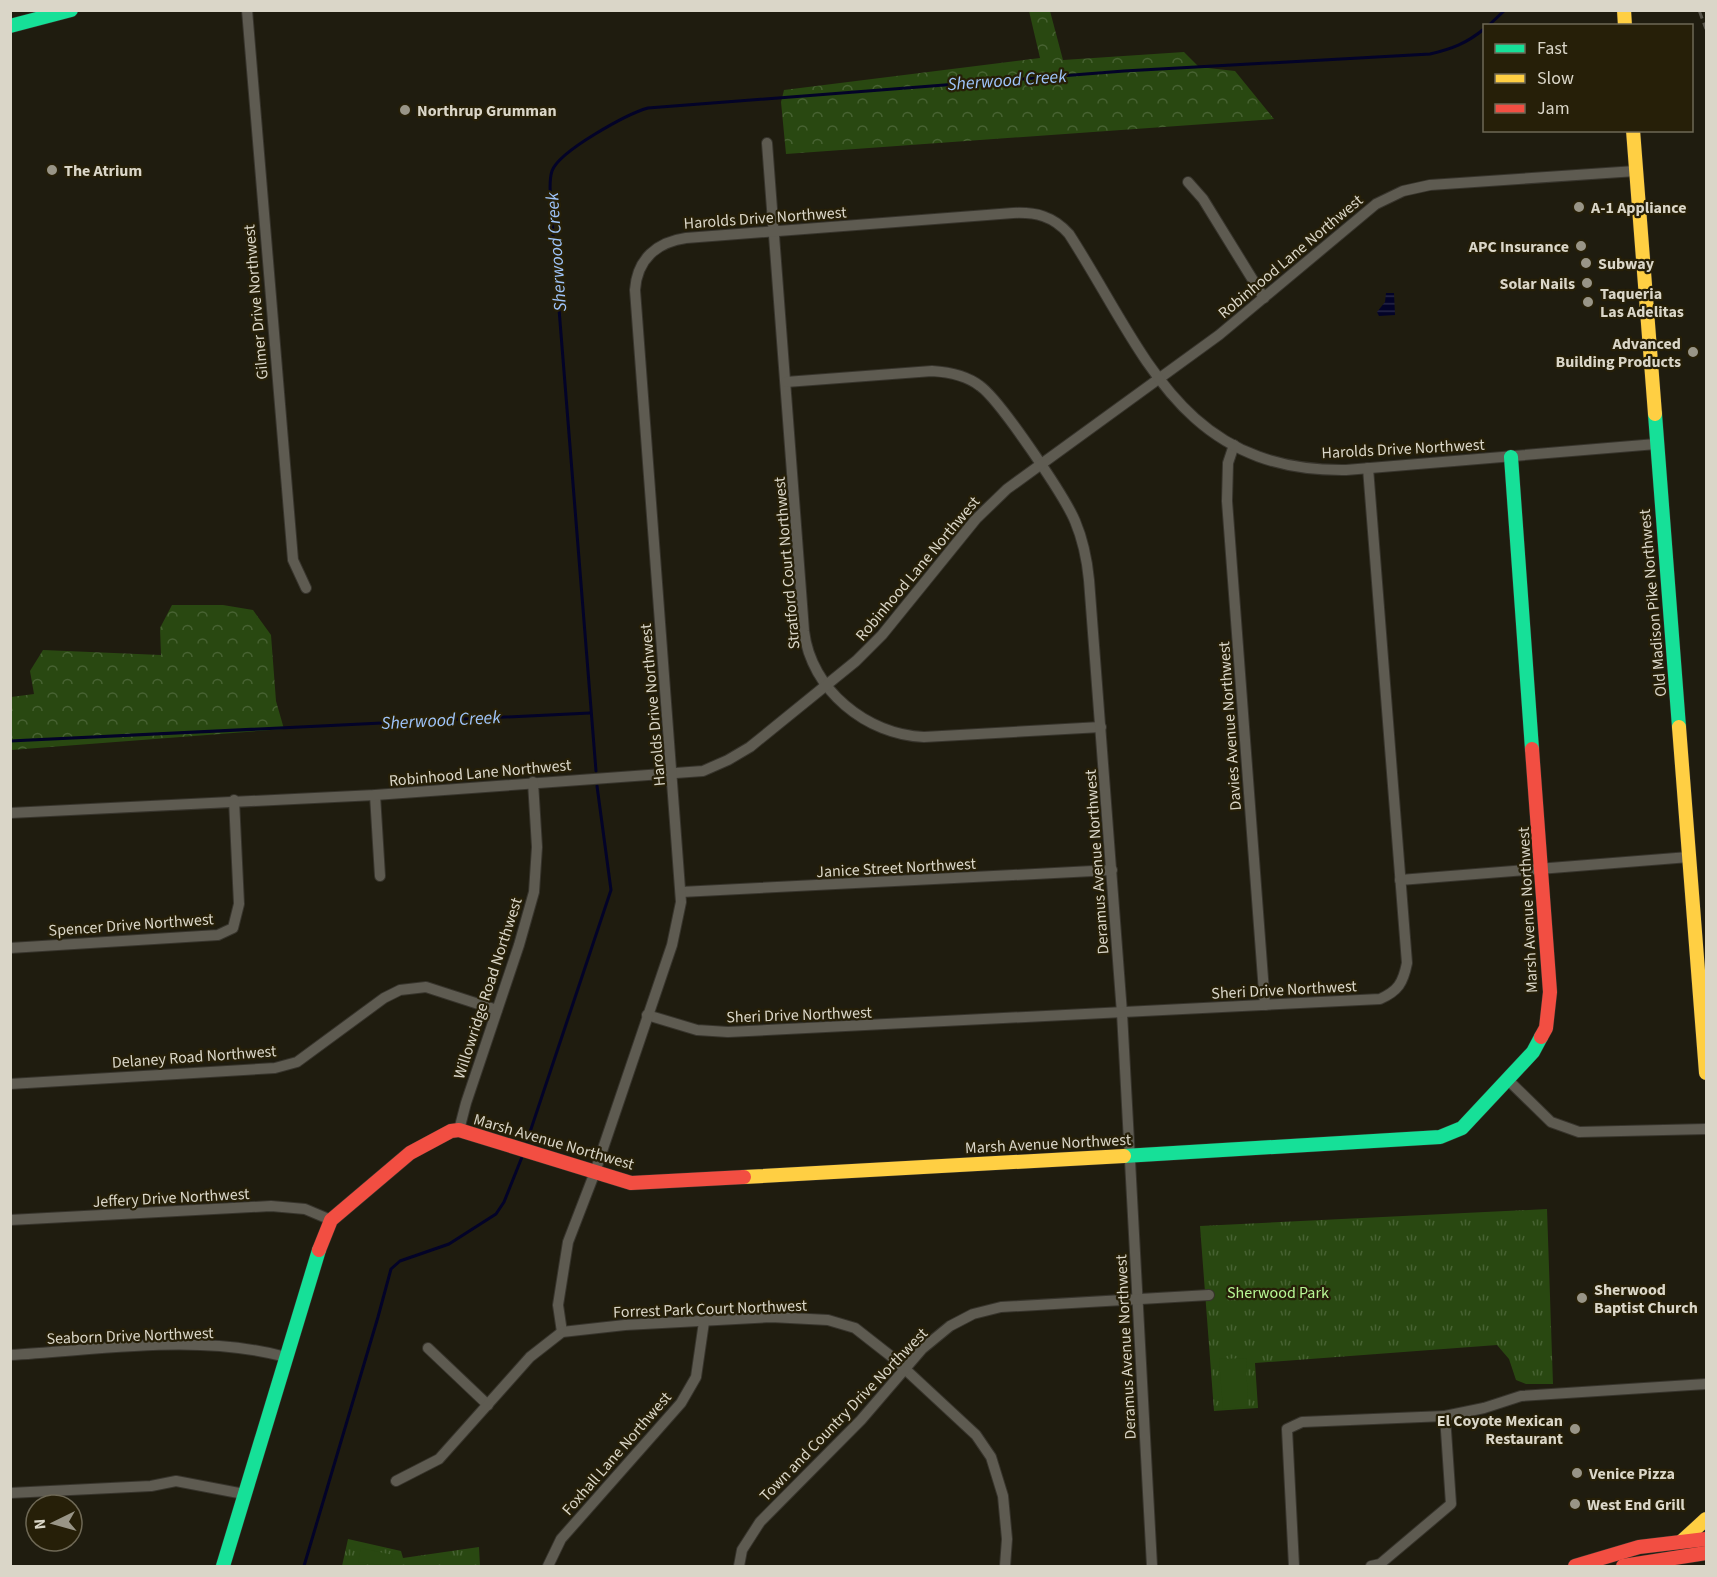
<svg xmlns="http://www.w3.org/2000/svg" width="1717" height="1577" font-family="'Source Sans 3',sans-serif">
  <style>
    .forest { fill: url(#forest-crowns) }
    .park { fill: url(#park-tufts) }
    .pitch { fill: #294811 }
    .water { fill: url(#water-rules) }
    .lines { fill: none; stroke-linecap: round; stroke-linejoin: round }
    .stream { stroke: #030328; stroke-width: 3 }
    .street-casing { stroke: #37342c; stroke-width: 12 }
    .fast-casing { stroke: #37342c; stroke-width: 15 }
    .slow-casing { stroke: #37342c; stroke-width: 15 }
    .jam-casing { stroke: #37342c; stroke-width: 15 }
    .street { stroke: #5e5b51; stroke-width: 10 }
    .fast { stroke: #16e098; stroke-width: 14 }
    .slow { stroke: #ffcf43; stroke-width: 14 }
    .jam { stroke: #f24e42; stroke-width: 14 }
    .rail { stroke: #58554b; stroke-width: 3; stroke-dasharray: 9 4.5; stroke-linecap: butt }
    .poi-dot { fill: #999587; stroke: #261f08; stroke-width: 2 }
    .labels { text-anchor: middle; stroke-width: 4.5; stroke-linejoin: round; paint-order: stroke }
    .poi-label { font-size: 16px; font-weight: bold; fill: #dad6c8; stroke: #261f08; text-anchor: start }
    .street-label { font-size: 16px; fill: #dad6c8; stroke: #261f08 }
    .park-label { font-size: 16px; fill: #b8f895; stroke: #261f08 }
    .water-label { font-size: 18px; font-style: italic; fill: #9fc5fb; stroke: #261f08 }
  </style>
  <defs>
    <pattern id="forest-crowns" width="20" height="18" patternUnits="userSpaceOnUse" patternTransform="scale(1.5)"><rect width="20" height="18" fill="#294811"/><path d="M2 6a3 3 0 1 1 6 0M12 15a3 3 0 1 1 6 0" fill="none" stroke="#476232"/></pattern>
    <pattern id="park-tufts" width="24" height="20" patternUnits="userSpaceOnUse" patternTransform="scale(1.5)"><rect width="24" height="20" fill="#294811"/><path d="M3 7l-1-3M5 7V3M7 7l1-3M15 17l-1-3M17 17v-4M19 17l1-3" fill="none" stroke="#476232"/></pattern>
    <pattern id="water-rules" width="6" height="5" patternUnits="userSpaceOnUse" patternTransform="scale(1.5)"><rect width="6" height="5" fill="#030328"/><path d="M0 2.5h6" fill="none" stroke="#272746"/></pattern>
  </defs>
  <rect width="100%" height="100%" fill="#1f1c0f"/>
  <g class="forest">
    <polygon points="1050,11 1063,60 1184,52 1199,67 1235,71 1274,119 786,154 781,102 784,90 1040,58 1029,11"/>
    <polygon points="172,605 223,605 253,610 271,635 276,701 284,729 11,750 11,697 34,694 30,671 43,650 161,655 160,628"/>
  </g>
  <g class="park">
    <polygon points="1547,1209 1553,1384 1526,1384 1516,1380 1509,1359 1497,1345 1255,1363 1258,1408 1214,1411 1200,1226"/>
    <polygon points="348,1539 401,1551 403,1558 479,1547 480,1566 342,1566"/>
  </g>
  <g class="pitch">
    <polygon points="1246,1358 1248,1407 1223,1409 1219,1359"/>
    <polygon points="361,1548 393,1555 390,1566 358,1562"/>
  </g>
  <polygon class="water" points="1386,293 1394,293 1395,315 1379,316 1377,312 1385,302"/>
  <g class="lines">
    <g class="stream">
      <polyline points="1488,26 1505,10"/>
      <polyline points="10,741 590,713"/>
      <path d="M 596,771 L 551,209 C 551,197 548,183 552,171 C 559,151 627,114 648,108 L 1124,71 L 1430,54 C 1452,49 1467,43 1484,29"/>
      <polyline points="527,1141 611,890 597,786"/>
      <polyline points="304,1566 378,1317 391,1269 400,1261 449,1244 496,1214 504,1202 522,1157"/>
    </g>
    <g class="street-casing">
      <g id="street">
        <polyline points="247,10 293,560 306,588"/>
        <path d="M 767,143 L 804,631 C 811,690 867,735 924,737 L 1101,727"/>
        <polyline points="1188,182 1203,199 1264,298"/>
        <path d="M 786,382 L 932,371 C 948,372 966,375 980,386 C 1000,400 1065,497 1075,521 C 1083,540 1087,559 1089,580 L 1122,1013 L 1152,1566"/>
        <polyline points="1234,445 1228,463 1227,501 1265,1005"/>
        <polyline points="375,795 380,876"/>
        <polyline points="10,813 375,795 703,771 728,760 750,747 856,661 882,635 976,519 1007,489 1219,335 1376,204 1403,191 1430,185 1636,171"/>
        <polyline points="1400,880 1689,857"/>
        <polyline points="681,892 1112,870"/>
        <polyline points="10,948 218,935 233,928 239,904 234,800"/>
        <path d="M 647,1015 L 697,1030 L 728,1032 L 1380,999 C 1398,991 1403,983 1407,963 L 1368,468"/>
        <polyline points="1507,1079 1551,1122 1579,1132 1706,1129"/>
        <polyline points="10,1084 275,1068 297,1062 384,998 400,990 426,987 497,1010"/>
        <polyline points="459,1130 466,1103 519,945 534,892 537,847 533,782"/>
        <polyline points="10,1220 271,1206 305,1209 331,1220"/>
        <path d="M 562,1332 L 558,1305 L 568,1242 L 595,1172 L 672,945 L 681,902 L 635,290 C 637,259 657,242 686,238 L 1013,213 C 1036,212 1053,216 1069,234 C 1144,350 1180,472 1346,470 L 1656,444"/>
        <polyline points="428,1348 488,1405"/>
        <path d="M 10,1355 C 101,1350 197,1333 286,1357"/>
        <polyline points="1445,1416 1484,1408 1521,1396 1706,1384"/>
        <polyline points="396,1481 439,1459 530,1357 562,1332 625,1325 771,1317 828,1320 855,1328 892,1357 976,1435 991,1457 1003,1496 1007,1539 1005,1566"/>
        <polyline points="10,1493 151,1486 176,1481 244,1494"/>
        <polyline points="548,1566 561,1539 681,1403 696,1377 704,1322"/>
        <polyline points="739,1566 742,1550 760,1522 861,1420 922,1349 950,1326 973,1314 1001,1307 1209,1295"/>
        <polyline points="1294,1566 1287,1429 1302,1422 1445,1416 1451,1504 1380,1564 1371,1566"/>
      </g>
    </g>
    <g class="fast-casing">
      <g id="fast">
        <polyline points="10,26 71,10"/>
        <polyline points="1655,414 1679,727"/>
        <polyline points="1511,457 1532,749"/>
        <polyline points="1124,1156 1440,1137 1462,1128 1533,1052 1541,1037"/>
        <polyline points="223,1566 319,1250"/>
      </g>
    </g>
    <g class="slow-casing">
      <g id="slow">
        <polyline points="1624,10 1625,26"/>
        <polyline points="1633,130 1655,414"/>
        <polyline points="1679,727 1706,1073"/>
        <polyline points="744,1177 1124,1156"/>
        <polyline points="1682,1541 1706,1519"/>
      </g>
    </g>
    <g class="jam-casing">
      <g id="jam">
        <polyline points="1532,749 1550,992 1546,1028 1541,1037"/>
        <polyline points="319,1250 331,1220 410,1153 451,1131 459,1130 631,1183 744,1177"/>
        <polyline points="1575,1566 1639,1547 1706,1539"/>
        <polyline points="1623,1566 1706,1553"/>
      </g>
    </g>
    <use href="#street" class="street"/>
    <use href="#fast" class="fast"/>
    <use href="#slow" class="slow"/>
    <use href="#jam" class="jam"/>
    <polyline class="rail" points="1699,10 1706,29"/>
  </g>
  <g class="poi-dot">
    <circle cx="405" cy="110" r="6"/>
    <circle cx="52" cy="170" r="6"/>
    <circle cx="1579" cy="207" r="6"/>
    <circle cx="1581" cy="246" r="6"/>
    <circle cx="1586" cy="263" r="6"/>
    <circle cx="1587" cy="283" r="6"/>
    <circle cx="1588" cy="302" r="6"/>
    <circle cx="1693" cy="352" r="6"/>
    <circle cx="1582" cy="1298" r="6"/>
    <circle cx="1575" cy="1429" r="6"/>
    <circle cx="1577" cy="1473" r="6"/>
    <circle cx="1575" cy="1504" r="6"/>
  </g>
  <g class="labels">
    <g class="poi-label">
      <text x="417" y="116">Northrup Grumman</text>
      <text x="64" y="176">The Atrium</text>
      <text x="1591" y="213">A-1 Appliance</text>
      <text x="1569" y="252" text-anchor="end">APC Insurance</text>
      <text x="1598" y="269">Subway</text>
      <text x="1575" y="289" text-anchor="end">Solar Nails</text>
      <text x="1600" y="299">Taqueria<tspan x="1600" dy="18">Las Adelitas</tspan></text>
      <text x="1681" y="349" text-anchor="end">Advanced<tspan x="1681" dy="18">Building Products</tspan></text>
      <text x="1594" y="1295">Sherwood<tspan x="1594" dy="18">Baptist Church</tspan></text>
      <text x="1563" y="1426" text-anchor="end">El Coyote Mexican<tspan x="1563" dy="18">Restaurant</tspan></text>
      <text x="1589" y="1479">Venice Pizza</text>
      <text x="1587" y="1510">West End Grill</text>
    </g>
    <g class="street-label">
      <text transform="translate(765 217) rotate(-4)" y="6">Harolds Drive Northwest</text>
      <text transform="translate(1290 256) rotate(-40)" y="6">Robinhood Lane Northwest</text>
      <text transform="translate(255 302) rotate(-95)" y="6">Gilmer Drive Northwest</text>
      <text transform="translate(1403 448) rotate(-3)" y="6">Harolds Drive Northwest</text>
      <text transform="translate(786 563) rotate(-95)" y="6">Stratford Court Northwest</text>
      <text transform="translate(917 568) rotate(-50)" y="6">Robinhood Lane Northwest</text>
      <text transform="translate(1652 603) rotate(-95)" y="6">Old Madison Pike Northwest</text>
      <text transform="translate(652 705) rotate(-95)" y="6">Harolds Drive Northwest</text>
      <text transform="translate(1229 726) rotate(-94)" y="6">Davies Avenue Northwest</text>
      <text transform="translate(480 772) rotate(-5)" y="6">Robinhood Lane Northwest</text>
      <text transform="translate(1096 862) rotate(-94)" y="6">Deramus Avenue Northwest</text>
      <text transform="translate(896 867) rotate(-3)" y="6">Janice Street Northwest</text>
      <text transform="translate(1527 910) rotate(-93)" y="6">Marsh Avenue Northwest</text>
      <text transform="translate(131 924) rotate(-4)" y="6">Spencer Drive Northwest</text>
      <text transform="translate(487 988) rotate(-72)" y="6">Willowridge Road Northwest</text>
      <text transform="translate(1284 989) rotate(-3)" y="6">Sheri Drive Northwest</text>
      <text transform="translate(799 1014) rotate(-2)" y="6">Sheri Drive Northwest</text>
      <text transform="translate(194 1056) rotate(-4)" y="6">Delaney Road Northwest</text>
      <text transform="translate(554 1141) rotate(16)" y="6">Marsh Avenue Northwest</text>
      <text transform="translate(1048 1143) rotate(-3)" y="6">Marsh Avenue Northwest</text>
      <text transform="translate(171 1197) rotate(-3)" y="6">Jeffery Drive Northwest</text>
      <text transform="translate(710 1308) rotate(-2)" y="6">Forrest Park Court Northwest</text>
      <text transform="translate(130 1335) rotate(-2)" y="6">Seaborn Drive Northwest</text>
      <text transform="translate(1125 1347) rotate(-93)" y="6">Deramus Avenue Northwest</text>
      <text transform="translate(843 1414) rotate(-46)" y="6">Town and Country Drive Northwest</text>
      <text transform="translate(616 1453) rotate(-49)" y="6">Foxhall Lane Northwest</text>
    </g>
    <g class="park-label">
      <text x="1278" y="1298">Sherwood Park</text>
    </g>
    <g class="water-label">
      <text transform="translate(1007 80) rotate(-4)" y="6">Sherwood Creek</text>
      <text transform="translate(556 252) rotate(-94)" y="6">Sherwood Creek</text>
      <text transform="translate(441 720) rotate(-3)" y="6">Sherwood Creek</text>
    </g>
  </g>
  <rect width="1717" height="1577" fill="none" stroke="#dad6c8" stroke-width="24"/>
  <rect x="1483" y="24" width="210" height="108" fill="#261f08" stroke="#6e6855" stroke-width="1.5"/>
  <rect x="1495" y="44" width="30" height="9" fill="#16e098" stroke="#6e6855" stroke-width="1.5"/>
  <text x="1537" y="54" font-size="18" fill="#dad6c8">Fast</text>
  <rect x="1495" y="74" width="30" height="9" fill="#ffcf43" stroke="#6e6855" stroke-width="1.5"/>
  <text x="1537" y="84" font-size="18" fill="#dad6c8">Slow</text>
  <rect x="1495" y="104" width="30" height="9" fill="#f24e42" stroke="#6e6855" stroke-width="1.5"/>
  <text x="1537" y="114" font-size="18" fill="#dad6c8">Jam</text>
  <g transform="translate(54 1523) rotate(265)"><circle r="28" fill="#261f08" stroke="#6e6855" stroke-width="1.5"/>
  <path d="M0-4.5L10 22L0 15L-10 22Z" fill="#999587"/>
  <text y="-9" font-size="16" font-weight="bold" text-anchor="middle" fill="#dad6c8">N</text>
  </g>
</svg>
